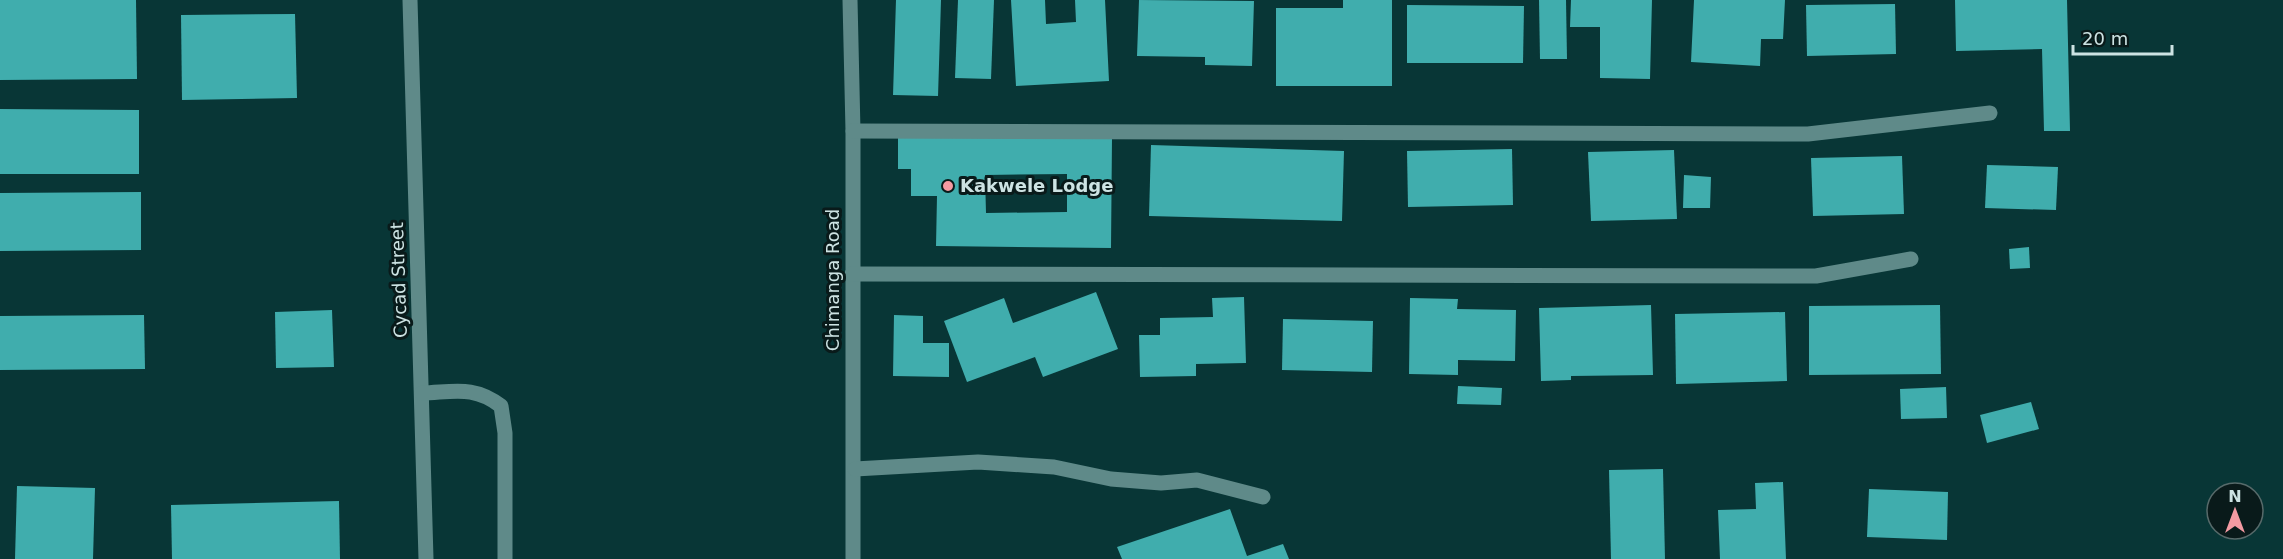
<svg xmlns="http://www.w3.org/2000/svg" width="2283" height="559" font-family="'DejaVu Sans',sans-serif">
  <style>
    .building { fill: #40adad; fill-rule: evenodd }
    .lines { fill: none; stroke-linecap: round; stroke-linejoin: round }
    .minor { stroke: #5f8a89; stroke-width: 15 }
    .poi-dot { fill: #f49aa2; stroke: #091a1a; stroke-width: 2 }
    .labels { text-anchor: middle; stroke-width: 6; stroke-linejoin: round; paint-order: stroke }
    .poi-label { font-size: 18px; font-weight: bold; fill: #cde3e3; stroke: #091a1a; text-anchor: start }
    .street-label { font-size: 18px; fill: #cde3e3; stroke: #091a1a }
  </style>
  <rect width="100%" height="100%" fill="#083636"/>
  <g class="building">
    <polygon points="0,0 136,0 137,79 0,80"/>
    <polygon points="896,0 941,0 938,96 893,95"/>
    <polygon points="958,0 994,0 991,79 955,78"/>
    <polygon points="1011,0 1045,0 1046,24 1076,22 1075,0 1105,0 1109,81 1016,86"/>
    <polygon points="1139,0 1254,1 1252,66 1205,65 1205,57 1137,56"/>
    <polygon points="1343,0 1392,0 1392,86 1276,86 1276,8 1343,8"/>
    <polygon points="1539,0 1566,0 1567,59 1540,59"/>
    <polygon points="1571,0 1652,0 1650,79 1600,78 1600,27 1570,27"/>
    <polygon points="1694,0 1785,0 1783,39 1761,39 1760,66 1691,62"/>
    <polygon points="1955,0 2067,0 2070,131 2044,131 2042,49 1956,51"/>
    <polygon points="1895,4 1896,54 1807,56 1806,5"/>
    <polygon points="1407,5 1524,6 1523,63 1407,63"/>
    <polygon points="295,14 297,98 182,100 181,15"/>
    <polygon points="0,109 139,110 139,174 0,174"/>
    <path d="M 898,136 L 1112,138 L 1111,248 L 936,246 L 937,196 L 911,196 L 911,169 L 898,169 ZM 1067,174 L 1067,212 L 986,213 L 985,175 Z"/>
    <polygon points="1151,145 1344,151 1342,221 1149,216"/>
    <polygon points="1512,149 1513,205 1408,207 1407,151"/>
    <polygon points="1674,150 1677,219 1591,221 1588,152"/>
    <polygon points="1902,156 1904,214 1813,216 1811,158"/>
    <polygon points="1987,165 2058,167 2056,210 1985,208"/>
    <polygon points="1684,175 1711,177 1710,208 1683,208"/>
    <polygon points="141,192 141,250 0,251 0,193"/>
    <polygon points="2029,247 2030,268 2010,269 2009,249"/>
    <polygon points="1096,292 1118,349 1043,377 1035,357 967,382 944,321 1004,298 1013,323"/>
    <polygon points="1244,297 1246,363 1196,364 1196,376 1140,377 1139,335 1160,335 1160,318 1213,317 1212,298"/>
    <polygon points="1410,298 1458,299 1457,309 1516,310 1515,361 1458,360 1458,375 1409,374"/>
    <polygon points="1651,305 1653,375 1571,376 1571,380 1541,381 1539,308"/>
    <polygon points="1940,305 1941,374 1809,375 1809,306"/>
    <polygon points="332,310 334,367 276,368 275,312"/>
    <polygon points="1785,312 1787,381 1676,384 1675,314"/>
    <polygon points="144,315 145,369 0,370 0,316"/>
    <polygon points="894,315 923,316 923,343 949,343 949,377 893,376"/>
    <polygon points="1283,319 1373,321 1372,372 1282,370"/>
    <polygon points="1458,386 1502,388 1501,405 1457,404"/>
    <polygon points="1946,387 1947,418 1901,419 1900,389"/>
    <polygon points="2031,402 2039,429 1987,443 1980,415"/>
    <polygon points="1663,469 1665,559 1611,559 1609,470"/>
    <polygon points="1783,482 1786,559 1720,559 1718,510 1756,509 1755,483"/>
    <polygon points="17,486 95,488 93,559 15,559"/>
    <polygon points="1869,489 1948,492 1947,540 1867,537"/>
    <polygon points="339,501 340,559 172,559 171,505"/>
    <polygon points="1230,509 1247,556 1283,544 1289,559 1122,559 1117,547"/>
  </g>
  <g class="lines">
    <g class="minor">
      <polyline points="410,0 426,559"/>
      <polyline points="850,0 853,131 853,559"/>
      <polyline points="853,131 1808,134 1990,113"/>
      <polyline points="852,274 1816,276 1911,259"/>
      <path d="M 422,393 C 454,392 474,385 501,406 L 505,433 L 505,559"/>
      <polyline points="855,469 978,462 1054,467 1111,479 1161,483 1197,480 1263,497"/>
    </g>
  </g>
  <circle class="poi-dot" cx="948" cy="186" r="6"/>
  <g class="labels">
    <g class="poi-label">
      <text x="960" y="192">Kakwele Lodge</text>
    </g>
    <g class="street-label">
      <text transform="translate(399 280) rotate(-92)" y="6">Cycad Street</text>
      <text transform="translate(833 280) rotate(-90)" y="6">Chimanga Road</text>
    </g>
  </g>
  <g transform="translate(2235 511)"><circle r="28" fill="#091a1a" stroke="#576a6a" stroke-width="1.5"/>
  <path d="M0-4.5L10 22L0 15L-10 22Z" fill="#f49aa2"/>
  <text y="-9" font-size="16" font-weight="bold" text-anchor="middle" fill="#cde3e3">N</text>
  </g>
  <path d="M2073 45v9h99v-9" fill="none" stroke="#cde3e3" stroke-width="3"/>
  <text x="2082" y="45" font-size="18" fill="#cde3e3" stroke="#091a1a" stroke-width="4.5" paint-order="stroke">20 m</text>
</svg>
